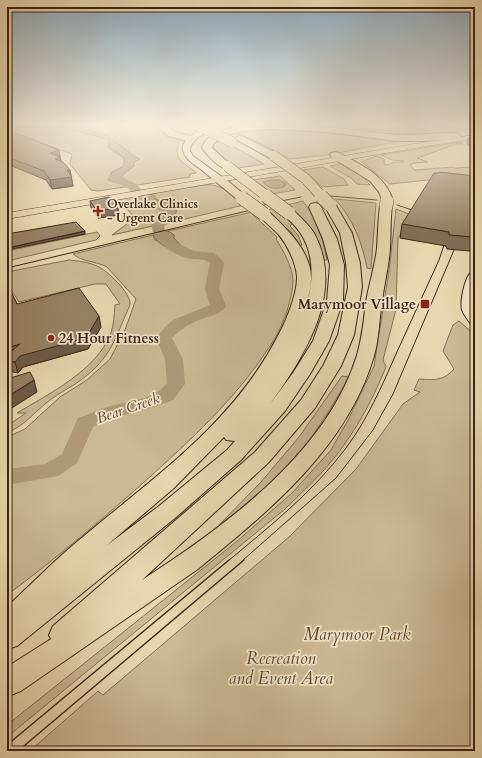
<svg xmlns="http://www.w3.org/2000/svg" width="482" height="758" font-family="Cardo,serif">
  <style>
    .green { fill: #cbb894; stroke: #856e54 }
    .water { fill: #af9979; stroke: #826a50 }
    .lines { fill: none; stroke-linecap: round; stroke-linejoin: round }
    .river { fill: #af9979; fill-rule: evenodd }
    .secondary-casing { stroke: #3f2313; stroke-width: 2 }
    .primary-casing { stroke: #3f2313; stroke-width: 1 }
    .highway-casing { stroke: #3f2313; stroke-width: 2 }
    .secondary { fill: #f0e4ca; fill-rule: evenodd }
    .primary { fill: #e8d6ae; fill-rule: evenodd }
    .highway { fill: #e8d6ae; fill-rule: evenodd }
    .tram-far1 { stroke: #3f2313; stroke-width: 1 }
    .tram { stroke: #3f2313; stroke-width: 1.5 }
    .highway-bridge-far1-casing { stroke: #3f2313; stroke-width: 11; stroke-linecap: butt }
    .highway-bridge-casing { stroke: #3f2313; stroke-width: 14; stroke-linecap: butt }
    .highway-bridge-far1 { stroke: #e8d6ae; stroke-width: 10 }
    .highway-bridge { stroke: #e8d6ae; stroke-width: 13 }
    .wall { fill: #826e56; stroke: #3f2313 }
    .shaded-wall { fill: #6a5a46; stroke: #3f2313 }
    .building { fill: #978064; stroke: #3f2313 }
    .poi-dot { fill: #8f2418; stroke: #f0e4ca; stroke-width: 1.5 }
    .labels { text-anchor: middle; stroke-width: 3.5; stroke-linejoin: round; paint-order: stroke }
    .far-poi-label { font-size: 12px; font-weight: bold; fill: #3f2313; stroke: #f0e4ca; text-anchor: start }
    .poi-label { font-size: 14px; font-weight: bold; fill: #3f2313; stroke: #f0e4ca; text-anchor: end }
    .water-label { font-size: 15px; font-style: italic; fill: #614632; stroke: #f0e4ca }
    .near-park-label { font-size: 17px; font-style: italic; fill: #624833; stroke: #f0e4ca }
  </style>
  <rect width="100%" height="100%" fill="#e8d6ae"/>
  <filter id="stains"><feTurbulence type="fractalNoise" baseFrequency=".005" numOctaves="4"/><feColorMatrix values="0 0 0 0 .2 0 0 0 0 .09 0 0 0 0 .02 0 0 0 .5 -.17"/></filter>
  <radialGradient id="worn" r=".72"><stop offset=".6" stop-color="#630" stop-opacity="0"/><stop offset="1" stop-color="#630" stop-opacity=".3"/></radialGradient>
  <g class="green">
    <path d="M 7,124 L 154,124 L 160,130 L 178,140 L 179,142 C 172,161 185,162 196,173 L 190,174 L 190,177 L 98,191 L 91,190 L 70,164 L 72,154 L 24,136 L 7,135 Z"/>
    <path d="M 162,124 L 192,124 L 202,130 C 184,137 177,136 162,124 Z"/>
    <polygon points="284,124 318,124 390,131 394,124 439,124 455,128 475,128 475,129 409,136"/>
    <polygon points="259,128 311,131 406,140 327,155 290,159 266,146 235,132"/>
    <path d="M 219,138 L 264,164 L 238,168 C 229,162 215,155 213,144 Z"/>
    <polygon points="460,142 463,144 457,144 417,158 428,162 414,163 410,165 415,170 453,167 455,168 471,167 475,170 475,175 390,184 362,162 376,156 384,159 384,164 388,165 394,162 404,162 404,161 392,160 381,155"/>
    <polygon points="343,163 364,178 370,185 357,184 351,178 330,166"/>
    <polygon points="323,167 344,179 348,185 322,187 303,170"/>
    <polygon points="280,176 295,190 272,194 253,180"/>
    <path d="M 205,185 C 222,183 231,195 244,205 L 164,224 L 172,218 L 166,204 L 155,199 L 148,193 Z"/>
    <path d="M 139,194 L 142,201 L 165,212 L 165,216 L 153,226 L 112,235 L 131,221 L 132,215 C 127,207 119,206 113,199 Z"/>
    <path d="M 335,199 L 376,203 L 371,269 L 367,268 C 362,242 353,219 335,199 Z"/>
    <path d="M 303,201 C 317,220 323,238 327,260 L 324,260 C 317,233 309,222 287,205 Z"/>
    <polygon points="274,208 293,223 290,226 298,235 302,245 300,246 291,232 264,211"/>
    <path d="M 396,209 L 412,215 L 398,238 L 396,309 L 383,360 L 386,367 C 371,404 351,440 324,470 C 312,483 298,496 285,509 L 7,737 L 7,725 L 236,542 L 292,493 L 331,450 L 348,420 L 374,366 L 389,271 Z"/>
    <path d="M 252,212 L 255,213 L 252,214 L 277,237 L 276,239 C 283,250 293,268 293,281 C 292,302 282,329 270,346 C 238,396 195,436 152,475 C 105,517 57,558 7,595 L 7,437 L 25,429 L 60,397 L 87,380 L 110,359 L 125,330 L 136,299 L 107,267 C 96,261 82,262 73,254 L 153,235 L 155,240 L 185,250 L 173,238 L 174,235 L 168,231 Z"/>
    <polygon points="97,232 100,236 96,240 7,261 7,251"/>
    <path d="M 69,260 C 78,261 88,262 97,266 C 107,270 132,294 130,305 C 115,338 112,357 81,380 C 72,387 60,392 50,400 C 34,412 27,424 7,433 L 7,426 L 26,413 L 17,413 C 50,393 96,371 111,333 C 114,324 114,315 115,305 L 120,304 L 106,284 L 95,284 L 19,302 L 7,283 L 7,272 Z"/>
    <path d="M 459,321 L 475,335 L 475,751 L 30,751 L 98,691 L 103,695 L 289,537 L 356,469 L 403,404 L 420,392 L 414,390 L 419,379 C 435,380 443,381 454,369 L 443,351 L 453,325 Z"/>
    <path d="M 342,376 L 349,377 C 337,398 324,420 310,439 C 285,471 252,501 219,525 L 261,482 L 299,437 Z"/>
  </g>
  <g class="water">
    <polygon points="43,124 79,127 86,130 107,135 134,156 140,159 134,162 134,166 121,176 121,178 124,178 123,180 131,182 137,186 131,187 108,180 112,172 124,166 124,158 108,147 109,141 107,139 65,128 40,127 7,128 7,125 19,126"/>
    <path d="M 271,180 L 279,180 L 285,183 L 285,186 C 277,190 269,189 263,182 Z"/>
    <path d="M 148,193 L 155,196 L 155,199 L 176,206 C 179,220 163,224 153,226 L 165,216 L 165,212 L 142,201 L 139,194 Z"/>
    <path d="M 168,231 L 174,235 L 174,238 L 185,250 L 181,254 C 171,249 158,245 153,235 Z"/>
  </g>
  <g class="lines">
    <path class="river" d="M 116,173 L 120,174 L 121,177 L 136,184 L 149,197 L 174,209 L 176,212 L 168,224 L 164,226 L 166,235 L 175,242 L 194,251 L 214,253 L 219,257 L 224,263 L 219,289 L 226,306 C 219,316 209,316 198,320 C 188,325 180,330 172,338 L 183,359 L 185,384 L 173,400 L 155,407 L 120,416 L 93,427 L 77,463 L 58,476 L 7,485 L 7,469 L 45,464 L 62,454 L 78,418 C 88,415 97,410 107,407 C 128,401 152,401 167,383 L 165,359 L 156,338 L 166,326 L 173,320 L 210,305 L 205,289 L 210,263 C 204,258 199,260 192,259 C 173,256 155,243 151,225 L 160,218 L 163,213 L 141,201 L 128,188 L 109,180 L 108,178 L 112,174 Z"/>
    <g class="secondary-casing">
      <g id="secondary">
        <path d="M 215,124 L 225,124 L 198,137 L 191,145 L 190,151 L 193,156 L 222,177 L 223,179 L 222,181 L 219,182 C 212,180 205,172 199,168 C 195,165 190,162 187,158 C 172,140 202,129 215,124 Z"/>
        <path d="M 475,270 L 473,304 L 475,325 L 471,324 C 467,319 464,315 462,310 C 460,301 465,272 475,270 Z"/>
      </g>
    </g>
    <g class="primary-casing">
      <polygon id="primary" points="475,135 475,139 426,146 7,219 7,213 426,142"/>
    </g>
    <g class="highway-casing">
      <g id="highway">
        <polygon points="154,124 164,124 174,132 194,137 196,139 191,142 168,136"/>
        <path d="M 257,124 L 298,124 L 398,135 L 456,133 L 461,136 L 459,138 L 427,141 L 398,141 L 327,132 L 270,129 L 244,131 L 226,135 L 213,144 L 212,148 L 232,166 L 227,169 C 217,167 208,156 202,148 C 206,130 241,125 257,124 Z"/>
        <polygon points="240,135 278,154 279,156 278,158 270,158 237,140 235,138"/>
        <path d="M 335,152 C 341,153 346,157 352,160 C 371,170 387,180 393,201 L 390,204 L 392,206 C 390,220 391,234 390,248 C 389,266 384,284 382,302 C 379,320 379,338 374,356 C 347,448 269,511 198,569 L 21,691 L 11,695 L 7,693 L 7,667 L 51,639 L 49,635 L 53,626 L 255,452 L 301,400 L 323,366 L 338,335 L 348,287 L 346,263 L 340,233 L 324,205 L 326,202 L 334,202 L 352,233 L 360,263 L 362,287 L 354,335 L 341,366 L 315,408 L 269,462 L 142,580 C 224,527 327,453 357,355 C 362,338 364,319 366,302 C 369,284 375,266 377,248 C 378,234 378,220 380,206 L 383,203 L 379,192 L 370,181 L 331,157 L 330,155 L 331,153 Z"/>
        <polygon points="219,176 223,177 246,196 248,198 246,200 238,200 215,181 214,179 215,177"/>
        <path d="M 315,203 L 319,204 L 321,207 L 337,239 L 344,265 L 343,301 L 329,341 L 310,374 L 285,411 L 241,460 L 175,518 L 17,646 L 7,649 L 7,607 C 26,589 45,570 64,553 C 143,484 230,430 279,334 C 287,319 297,294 297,277 C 296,263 288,246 279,235 C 273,228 264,222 258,214 L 260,211 L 268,211 C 286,228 312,252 311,279 C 311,290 307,302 304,313 C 313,288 316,257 301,234 C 297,227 290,221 285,216 L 283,213 L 285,210 L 293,210 C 300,217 309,225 314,233 C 346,292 304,357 270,404 L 293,373 L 313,341 L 327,301 L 330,265 L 323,239 L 309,207 L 311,204 ZM 224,437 L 226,440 L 235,441 L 227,450 L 159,506 L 106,546 L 174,488 Z"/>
      </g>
    </g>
    <use href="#secondary" class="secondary"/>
    <use href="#primary" class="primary"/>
    <use href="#highway" class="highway"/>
    <g class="tram-far1">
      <polyline points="330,196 377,200"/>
      <polyline points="281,201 301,197"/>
      <polyline points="397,205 415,211"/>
      <polyline points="259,206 269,204"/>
      <polyline points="7,268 251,210"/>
      <path d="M 228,561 C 269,527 313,492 346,448 C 367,420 382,386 396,354 C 410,323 425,291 439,260 L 444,245"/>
      <polyline points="242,561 336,478 373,430 393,394 454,250"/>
    </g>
    <g class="tram">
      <polyline points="7,745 229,560"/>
      <polyline points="18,751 244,560"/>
    </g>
    <g class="highway-bridge-far1-casing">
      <g id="highway-bridge-far1">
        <polyline points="198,125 232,142"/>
        <polyline points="274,156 306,179 322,197"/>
        <polyline points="227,166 268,197"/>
      </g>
    </g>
    <g class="highway-bridge-casing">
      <g id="highway-bridge">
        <polyline points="266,196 289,213"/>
        <polyline points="321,196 330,205"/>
        <polyline points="242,198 264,214"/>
        <polyline points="386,206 387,201"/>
      </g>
    </g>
    <use href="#highway-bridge-far1" class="highway-bridge-far1"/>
    <use href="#highway-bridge" class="highway-bridge"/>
  </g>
  <g class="wall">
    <polygon points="454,124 467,124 463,126"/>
    <polygon points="7,132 59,150 61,161 70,170 73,186 52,189 46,180 7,164"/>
    <polygon points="468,138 475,138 475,150 467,144"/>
    <polygon points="90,201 119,215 98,218 91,208"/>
    <polygon points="402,224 473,233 473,237 470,251 447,249 446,246 400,238"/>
    <polygon points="7,284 17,304 101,327 88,349 23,367 18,373 7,371"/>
  </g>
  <g class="shaded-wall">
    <polygon points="59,150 60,157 62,165 51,161 50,153"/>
    <polygon points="67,170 70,170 73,186 52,189 50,180"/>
    <polygon points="118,208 119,215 98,218 97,211"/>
    <polygon points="475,221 475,228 471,237 472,228"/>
    <polygon points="85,231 85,234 7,250 7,248"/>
    <polygon points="99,316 101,327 88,349 23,367 18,373 15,362 7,360 7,348"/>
    <polygon points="34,380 37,392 7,411 7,397"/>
  </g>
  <g class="building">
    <polygon points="10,131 59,150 50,153 60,157 55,159 63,162 70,170 67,170 72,177 50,180 44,171 7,157 7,132"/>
    <polygon points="468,138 475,138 475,143"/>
    <polygon points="439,172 475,176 475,221 472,228 473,237 449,235 449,232 402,224 434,173 438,173"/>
    <polygon points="109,197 118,208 97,211 90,201"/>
    <polygon points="76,222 85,231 7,248 7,234"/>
    <polygon points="7,284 17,304 79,288 99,316 86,338 20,356 15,362 7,361 7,355 20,344 7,348"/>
    <polygon points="30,372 34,380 7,397 7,379"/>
  </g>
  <linearGradient id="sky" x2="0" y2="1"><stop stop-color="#91a9bc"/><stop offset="0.54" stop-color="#f5eddb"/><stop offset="1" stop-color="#f5eddb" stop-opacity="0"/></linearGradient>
  <rect width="482" height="230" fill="url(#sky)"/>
  <g class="poi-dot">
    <path d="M96 205h4v4h4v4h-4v4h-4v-4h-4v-4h4z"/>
    <rect x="420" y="299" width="10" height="10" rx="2"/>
    <circle cx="51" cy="338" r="4"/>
  </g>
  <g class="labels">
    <g class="far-poi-label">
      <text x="107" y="208">Overlake Clinics<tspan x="107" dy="14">- Urgent Care</tspan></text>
    </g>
    <g class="poi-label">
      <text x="416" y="309">Marymoor Village</text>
      <text x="59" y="343" text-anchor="start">24 Hour Fitness</text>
    </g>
    <g class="water-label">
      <text transform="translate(128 408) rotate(-19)" y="5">Bear Creek</text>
    </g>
    <g class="near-park-label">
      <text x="357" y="640">Marymoor Park</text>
      <text x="281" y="664">Recreation<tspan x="281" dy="20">and Event Area</tspan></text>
    </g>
  </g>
  <rect width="482" height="758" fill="none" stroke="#e8d6ae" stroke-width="24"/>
  <rect x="8" y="8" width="466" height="742" fill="none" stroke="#3f2313" stroke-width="2"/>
  <rect x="12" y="12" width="458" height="734" fill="none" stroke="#3f2313"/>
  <rect width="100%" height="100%" filter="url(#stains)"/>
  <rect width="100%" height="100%" fill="url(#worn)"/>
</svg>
